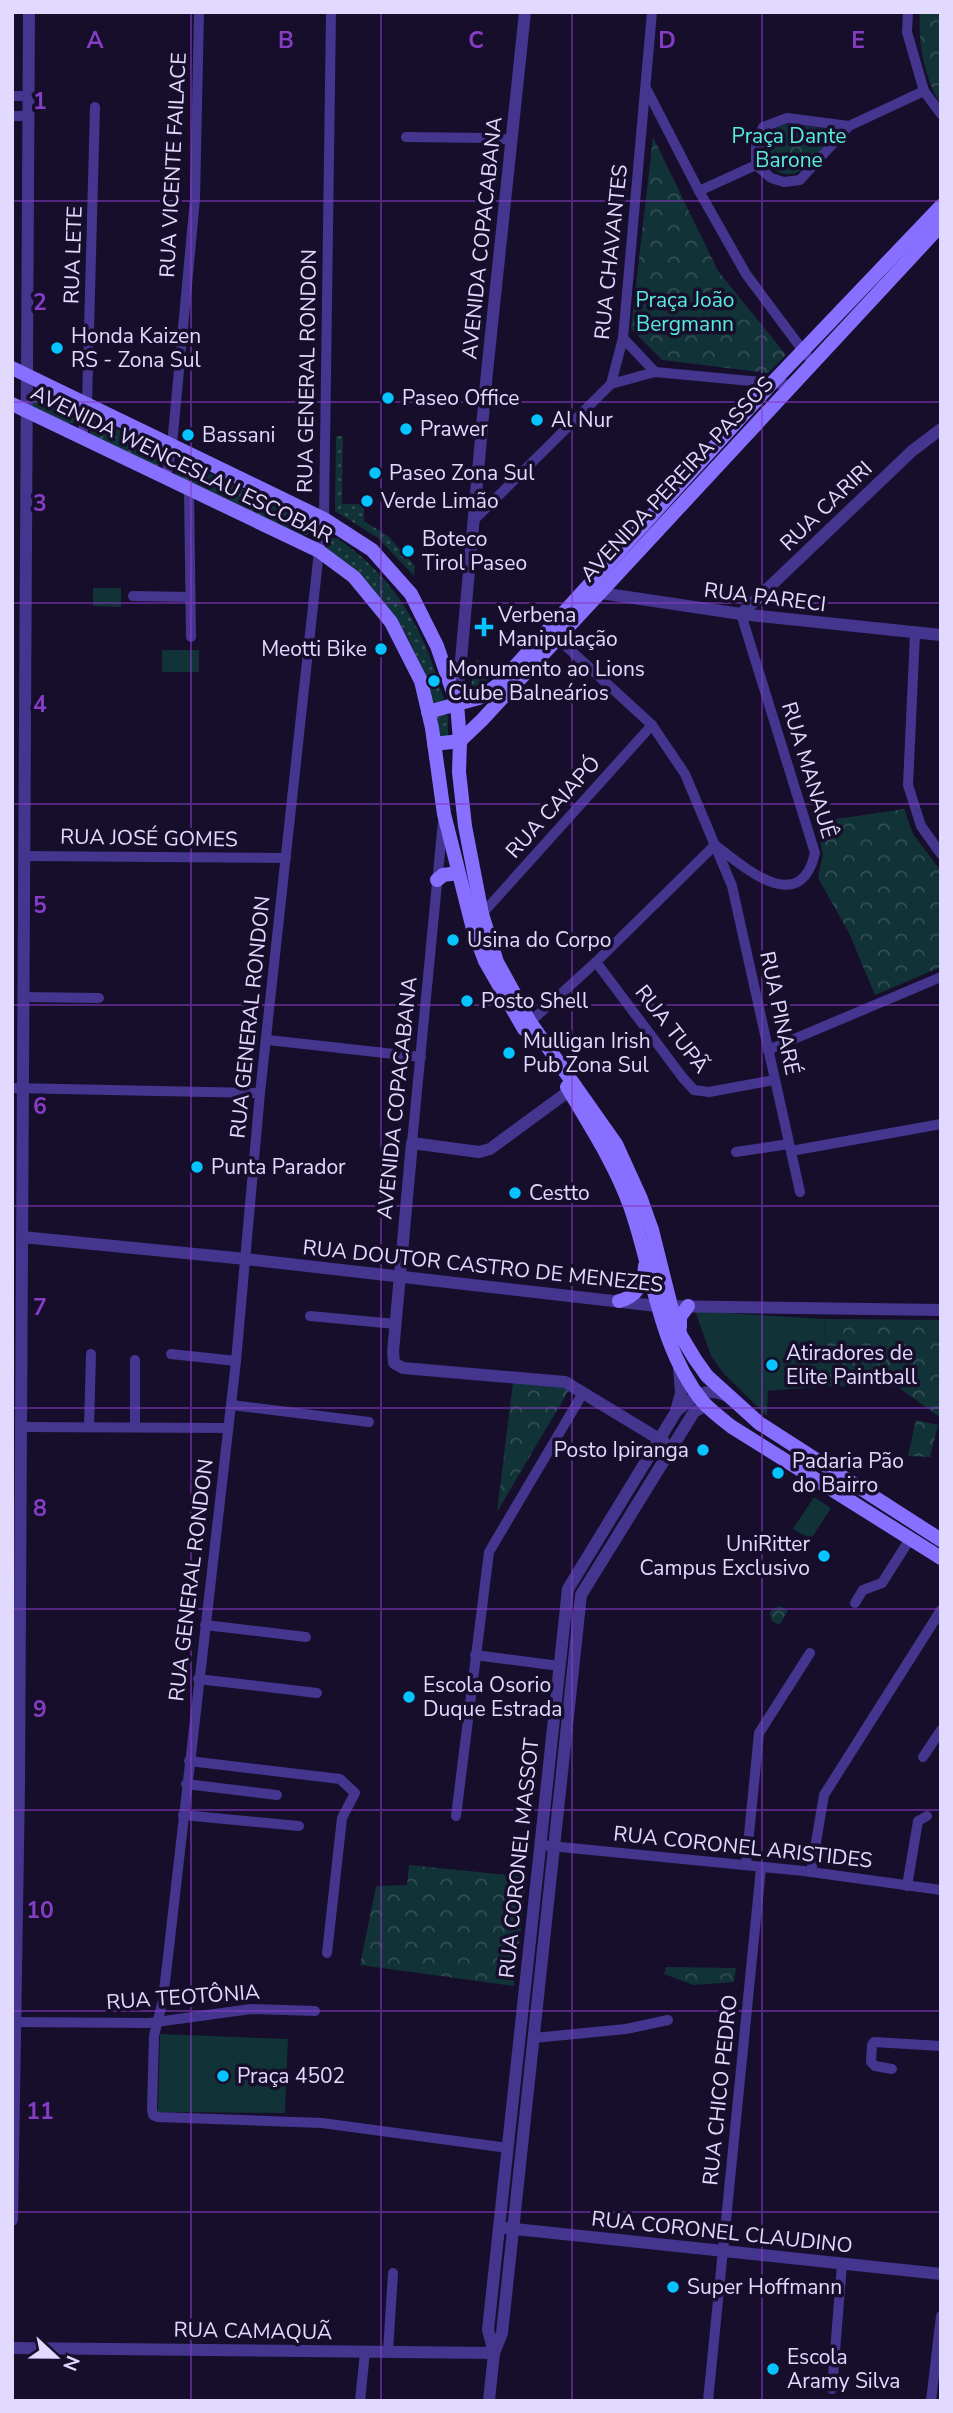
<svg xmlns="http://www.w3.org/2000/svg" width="953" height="2413" font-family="'Nunito Sans',sans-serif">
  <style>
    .grass { fill: url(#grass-dots) }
    .forest { fill: url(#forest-crowns) }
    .pitch { fill: #113236 }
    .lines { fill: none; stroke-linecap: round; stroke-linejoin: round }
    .minor { stroke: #44358f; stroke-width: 10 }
    .tertiary { stroke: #44358f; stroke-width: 12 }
    .secondary { stroke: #8770ff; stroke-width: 14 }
    .grid { fill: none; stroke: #853dc5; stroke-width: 2; stroke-opacity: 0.55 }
    .poi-dot { fill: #05c4ff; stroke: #170e2c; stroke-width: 2.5 }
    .labels { text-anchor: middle; stroke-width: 7; stroke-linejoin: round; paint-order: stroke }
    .park-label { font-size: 21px; fill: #58ecdb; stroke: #170e2c }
    .street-label { font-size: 21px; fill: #e2d9ff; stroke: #170e2c }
    .poi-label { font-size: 21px; fill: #e2d9ff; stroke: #170e2c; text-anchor: start }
    .grid-label { font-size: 23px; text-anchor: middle; font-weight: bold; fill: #853dc5; stroke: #170e2c; stroke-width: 7; stroke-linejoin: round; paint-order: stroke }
  </style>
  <defs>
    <pattern id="grass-dots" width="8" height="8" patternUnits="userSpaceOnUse" patternTransform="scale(1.75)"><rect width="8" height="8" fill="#113236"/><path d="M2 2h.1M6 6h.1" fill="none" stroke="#334f54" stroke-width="1.8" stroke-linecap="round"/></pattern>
    <pattern id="forest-crowns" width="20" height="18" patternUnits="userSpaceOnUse" patternTransform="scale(1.75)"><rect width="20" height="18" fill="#113236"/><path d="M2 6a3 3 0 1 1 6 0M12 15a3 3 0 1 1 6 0" fill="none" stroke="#334f54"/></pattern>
  </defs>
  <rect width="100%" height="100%" fill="#170e2c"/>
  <g class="grass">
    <polygon points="95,421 101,421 162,452 164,456 161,464 156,466 96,438 90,433 90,426"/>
    <polygon points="336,436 343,436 342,504 364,504 364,521 388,536 415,566 414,576 378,538 335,511"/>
    <path d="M 331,538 L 337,538 C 398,580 426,633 445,703 L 433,706 C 425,680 417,653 403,629 C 386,600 351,573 327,549 L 327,543 Z"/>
    <polygon points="478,660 482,668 489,669 490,677 477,691 471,691 473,664"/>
    <polygon points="445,713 448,716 448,737 440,738 436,718 437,715"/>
  </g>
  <g class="forest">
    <path d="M 920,12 L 941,12 L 941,106 C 924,76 918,46 920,12 Z"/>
    <path d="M 787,124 L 839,130 C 815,157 795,198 761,157 L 766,132 Z"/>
    <polygon points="653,137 718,271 786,355 768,373 662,360 631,329"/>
    <polygon points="40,393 74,409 77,414 74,423 68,424 33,409 30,403 34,395"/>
    <polygon points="181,462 185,462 309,520 311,531 307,535 300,536 177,477 175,472 176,466"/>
    <polygon points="904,809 913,834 941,871 941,967 875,995 849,933 818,878 823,854 816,822"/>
    <polygon points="824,1319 941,1320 941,1418 898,1387 828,1386"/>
    <polygon points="513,1382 554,1385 569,1390 497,1512"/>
    <polygon points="916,1420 938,1425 930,1457 908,1456"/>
    <polygon points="780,1606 788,1611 779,1625 771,1620 770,1613 773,1609"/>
    <polygon points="409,1865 527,1877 514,1986 360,1965 376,1886 407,1885"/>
    <polygon points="666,1967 736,1968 734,1982 694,1985 664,1974"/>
  </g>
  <g class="pitch">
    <polygon points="93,588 121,588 121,607 93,606"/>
    <rect x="162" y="650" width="37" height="22"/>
    <polygon points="695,1311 824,1319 828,1386 768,1391 767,1416 724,1374 711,1356"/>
    <polygon points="814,1497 831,1508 811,1539 793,1529"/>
    <polygon points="160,2034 288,2039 285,2113 158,2112"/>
  </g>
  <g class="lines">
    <g class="minor">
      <polyline points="331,12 324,519 319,551 260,1093 236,1361 163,2000 154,2036 152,2109 153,2115 158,2117 322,2123 508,2148"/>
      <polyline points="908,12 907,32 924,91 941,114"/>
      <polyline points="647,90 699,191 746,274 807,356"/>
      <polyline points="12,96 29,96"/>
      <polyline points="12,116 29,116"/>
      <polyline points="406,137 486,138"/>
      <polyline points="493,138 512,140"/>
      <polyline points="756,165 771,178 784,182 800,180 849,126 924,91"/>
      <polyline points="756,165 756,142 763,127 787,118 849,126"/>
      <polyline points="699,191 756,165"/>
      <polyline points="623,338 655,372"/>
      <polyline points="611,384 655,372 793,385"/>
      <polyline points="82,438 87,404 95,107"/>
      <polyline points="166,478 172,445 195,199 199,12"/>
      <polyline points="189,489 191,637"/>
      <polyline points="473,521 611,384 623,338 652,12"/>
      <polyline points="133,596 190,597"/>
      <polyline points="915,634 908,785 921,826 941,854"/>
      <polyline points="555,636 652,725 685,774 732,886 800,1192"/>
      <path d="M 715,845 C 744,867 800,918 815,853 L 741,614"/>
      <polyline points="24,856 286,858"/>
      <polyline points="482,914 652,725"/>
      <polyline points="596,962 683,1078 694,1090 709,1092 774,1080"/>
      <polyline points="23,997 99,998"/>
      <polyline points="530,1022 596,962 715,845"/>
      <polyline points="268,1040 421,1057"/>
      <polyline points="768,1050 941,977"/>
      <polyline points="12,1088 260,1093"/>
      <polyline points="412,1143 443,821"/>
      <polyline points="791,1151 941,1124"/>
      <polyline points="736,1152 789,1144"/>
      <polyline points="310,1316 396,1324"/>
      <polyline points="171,1354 236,1361"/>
      <polyline points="231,1405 369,1422"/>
      <polyline points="20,1427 228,1428"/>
      <polyline points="89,1427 91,1354"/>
      <polyline points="135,1427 135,1360"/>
      <polyline points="855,1603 863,1590 882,1583 910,1539"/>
      <polyline points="205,1625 306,1637"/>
      <polyline points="475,1655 559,1666"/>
      <polyline points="198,1679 317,1693"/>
      <polyline points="923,1757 941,1730"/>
      <polyline points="189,1761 340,1779 355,1793 342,1818 327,1953"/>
      <polyline points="186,1784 277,1795"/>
      <polyline points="183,1815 299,1826"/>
      <polyline points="456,1816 489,1552 583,1393"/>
      <polyline points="540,1845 804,1871 941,1890"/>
      <polyline points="746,1865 759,1733 810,1653"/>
      <polyline points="811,1872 824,1795 941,1610"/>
      <polyline points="907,1886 918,1821 927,1816"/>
      <polyline points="12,2022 149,2023 251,2009 315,2011"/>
      <polyline points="534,2038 626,2029 668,2020"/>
      <polyline points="892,2069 875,2066 871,2062 872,2045 874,2042 941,2046"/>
      <polyline points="388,2352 393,2273"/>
      <polyline points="832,2389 842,2264"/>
      <polyline points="360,2401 365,2352"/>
      <polyline points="708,2401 761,1868"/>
      <polyline points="931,2401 941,2316"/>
    </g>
    <g class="tertiary">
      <polyline points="594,592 741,614 941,635"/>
      <polyline points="741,614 912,451 941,429"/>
      <polyline points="457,704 487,372 525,12"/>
      <polyline points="569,1091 490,1149 479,1152 412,1143 393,1352 394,1363 403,1368 565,1382 664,1442"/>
      <polyline points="22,1237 246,1259 657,1306 941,1310"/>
      <polyline points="676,1411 681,1393 679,1367"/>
      <polyline points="12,2220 19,1786 29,12"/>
      <polyline points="506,2228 941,2274"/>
      <polyline points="12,2348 494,2353"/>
      <path d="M 494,2353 L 488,2330 L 568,1589 L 676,1412 C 693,1396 704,1386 727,1396"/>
      <polyline points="489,2401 494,2353 502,2333 581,1595 694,1412 706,1405"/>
    </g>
    <g class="secondary">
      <polyline points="12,368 324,519 372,550 411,594 437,646 457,704 460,741 459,772 465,826 482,914 497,962 530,1022 616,1144 641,1199 652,1230 671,1306 681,1336 695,1359 707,1376 759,1423 941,1540"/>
      <polyline points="12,404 319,551 354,577 391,622 421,681 432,728 444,814 473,929 485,961 524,1029"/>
      <polyline points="428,712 479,698 499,684 772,383 941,206"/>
      <polyline points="434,744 460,741 482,720 941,225"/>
      <polyline points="437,880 443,875 458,873"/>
      <path d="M 567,1087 C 590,1126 615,1164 630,1206 C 653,1270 658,1347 703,1402 C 711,1411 722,1419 732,1427 L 941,1558"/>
      <path d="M 619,1301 C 636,1297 644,1284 645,1266"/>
      <polyline points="680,1327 680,1317 688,1306"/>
    </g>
  </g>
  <path class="grid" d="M 191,12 L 191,2401M 381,12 L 381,2401M 572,12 L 572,2401M 762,12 L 762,2401M 12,201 L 941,201M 12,402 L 941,402M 12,603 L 941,603M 12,804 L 941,804M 12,1005 L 941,1005M 12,1206 L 941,1206M 12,1408 L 941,1408M 12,1609 L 941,1609M 12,1810 L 941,1810M 12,2011 L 941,2011M 12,2212 L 941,2212"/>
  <g class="poi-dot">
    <circle cx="57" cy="348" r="7"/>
    <circle cx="388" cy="398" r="7"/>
    <circle cx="537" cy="420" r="7"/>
    <circle cx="406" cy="429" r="7"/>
    <circle cx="188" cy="435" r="7"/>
    <circle cx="375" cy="473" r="7"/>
    <circle cx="367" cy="501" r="7"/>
    <circle cx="408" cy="551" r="7"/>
    <path d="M480.5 616.5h7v7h7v7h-7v7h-7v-7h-7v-7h7z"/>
    <circle cx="381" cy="649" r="7"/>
    <circle cx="434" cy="681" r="7"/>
    <circle cx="453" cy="940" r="7"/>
    <circle cx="467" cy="1001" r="7"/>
    <circle cx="509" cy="1053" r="7"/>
    <circle cx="197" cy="1167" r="7"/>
    <circle cx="515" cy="1193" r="7"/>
    <circle cx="772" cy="1365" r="7"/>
    <circle cx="703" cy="1450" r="7"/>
    <circle cx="778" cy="1473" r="7"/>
    <circle cx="824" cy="1556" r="7"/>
    <circle cx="409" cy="1697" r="7"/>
    <circle cx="223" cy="2076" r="7"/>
    <circle cx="673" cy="2287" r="7"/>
    <circle cx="773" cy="2369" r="7"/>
  </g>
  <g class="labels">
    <g class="park-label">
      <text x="789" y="143">Praça Dante<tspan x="789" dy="24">Barone</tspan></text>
      <text x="685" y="307">Praça João<tspan x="685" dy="24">Bergmann</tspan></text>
    </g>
    <g class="street-label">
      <text transform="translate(173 165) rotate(-87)" y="7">RUA VICENTE FAILACE</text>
      <text transform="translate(482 238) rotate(-84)" y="7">AVENIDA COPACABANA</text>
      <text transform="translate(611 252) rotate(-84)" y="7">RUA CHAVANTES</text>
      <text transform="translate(73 255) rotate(-88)" y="7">RUA LETE</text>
      <text transform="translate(307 371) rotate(-89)" y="7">RUA GENERAL RONDON</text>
      <text transform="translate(182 464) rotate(26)" y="7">AVENIDA WENCESLAU ESCOBAR</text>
      <text transform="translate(677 479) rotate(-47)" y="7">AVENIDA PEREIRA PASSOS</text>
      <text transform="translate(826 506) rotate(-44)" y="7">RUA CARIRI</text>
      <text transform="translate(765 597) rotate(7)" y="7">RUA PARECI</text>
      <text transform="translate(809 770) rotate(73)" y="7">RUA MANAUÊ</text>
      <text transform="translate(553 807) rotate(-48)" y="7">RUA CAIAPÓ</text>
      <text transform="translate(149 838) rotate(1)" y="7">RUA JOSÉ GOMES</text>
      <text transform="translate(780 1013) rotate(78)" y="7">RUA PINARÉ</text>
      <text transform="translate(250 1017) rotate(-84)" y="7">RUA GENERAL RONDON</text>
      <text transform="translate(672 1029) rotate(52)" y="7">RUA TUPÃ</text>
      <text transform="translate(397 1098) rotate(-84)" y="7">AVENIDA COPACABANA</text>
      <text transform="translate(483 1266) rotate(6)" y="7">RUA DOUTOR CASTRO DE MENEZES</text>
      <text transform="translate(191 1580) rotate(-83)" y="7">RUA GENERAL RONDON</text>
      <text transform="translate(743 1847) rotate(6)" y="7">RUA CORONEL ARISTIDES</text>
      <text transform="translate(519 1858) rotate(-84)" y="7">RUA CORONEL MASSOT</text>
      <text transform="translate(183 1997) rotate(-4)" y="7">RUA TEOTÔNIA</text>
      <text transform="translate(720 2090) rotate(-84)" y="7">RUA CHICO PEDRO</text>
      <text transform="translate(722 2232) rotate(6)" y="7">RUA CORONEL CLAUDINO</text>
      <text transform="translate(253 2331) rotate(1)" y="7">RUA CAMAQUÃ</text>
    </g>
    <g class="poi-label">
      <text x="71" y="343">Honda Kaizen<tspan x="71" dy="24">RS - Zona Sul</tspan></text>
      <text x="402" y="405">Paseo Office</text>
      <text x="551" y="427">Al Nur</text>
      <text x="420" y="436">Prawer</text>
      <text x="202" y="442">Bassani</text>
      <text x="389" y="480">Paseo Zona Sul</text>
      <text x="381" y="508">Verde Limão</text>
      <text x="422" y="546">Boteco<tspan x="422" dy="24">Tirol Paseo</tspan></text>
      <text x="498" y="622">Verbena<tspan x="498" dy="24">Manipulação</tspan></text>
      <text x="367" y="656" text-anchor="end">Meotti Bike</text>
      <text x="448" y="676">Monumento ao Lions<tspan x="448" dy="24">Clube Balneários</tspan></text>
      <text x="467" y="947">Usina do Corpo</text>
      <text x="481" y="1008">Posto Shell</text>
      <text x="523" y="1048">Mulligan Irish<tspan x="523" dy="24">Pub Zona Sul</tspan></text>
      <text x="211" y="1174">Punta Parador</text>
      <text x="529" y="1200">Cestto</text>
      <text x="786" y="1360">Atiradores de<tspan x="786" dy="24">Elite Paintball</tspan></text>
      <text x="689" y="1457" text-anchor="end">Posto Ipiranga</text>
      <text x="792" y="1468">Padaria Pão<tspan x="792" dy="24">do Bairro</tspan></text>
      <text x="810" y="1551" text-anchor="end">UniRitter<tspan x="810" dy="24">Campus Exclusivo</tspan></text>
      <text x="423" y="1692">Escola Osorio<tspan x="423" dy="24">Duque Estrada</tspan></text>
      <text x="237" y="2083">Praça 4502</text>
      <text x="687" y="2294">Super Hoffmann</text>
      <text x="787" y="2364">Escola<tspan x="787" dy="24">Aramy Silva</tspan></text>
    </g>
  </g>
  <g class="grid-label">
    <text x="95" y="48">A</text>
    <text x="286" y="48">B</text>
    <text x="476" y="48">C</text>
    <text x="667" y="48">D</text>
    <text x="858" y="48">E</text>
    <text x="40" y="109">1</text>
    <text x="40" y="310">2</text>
    <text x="40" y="511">3</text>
    <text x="40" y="712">4</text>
    <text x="40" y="913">5</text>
    <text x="40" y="1114">6</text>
    <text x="40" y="1315">7</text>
    <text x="40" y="1516">8</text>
    <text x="40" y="1717">9</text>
    <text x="40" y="1918">10</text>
    <text x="40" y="2119">11</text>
  </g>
  <rect width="953" height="2413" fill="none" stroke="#e2d9ff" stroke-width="28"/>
  <g transform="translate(56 2357) rotate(112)" stroke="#170e2c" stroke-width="5" paint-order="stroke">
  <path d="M0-5L12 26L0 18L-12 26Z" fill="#e2d9ff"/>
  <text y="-10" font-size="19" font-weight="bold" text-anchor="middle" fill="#e2d9ff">N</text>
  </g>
</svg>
